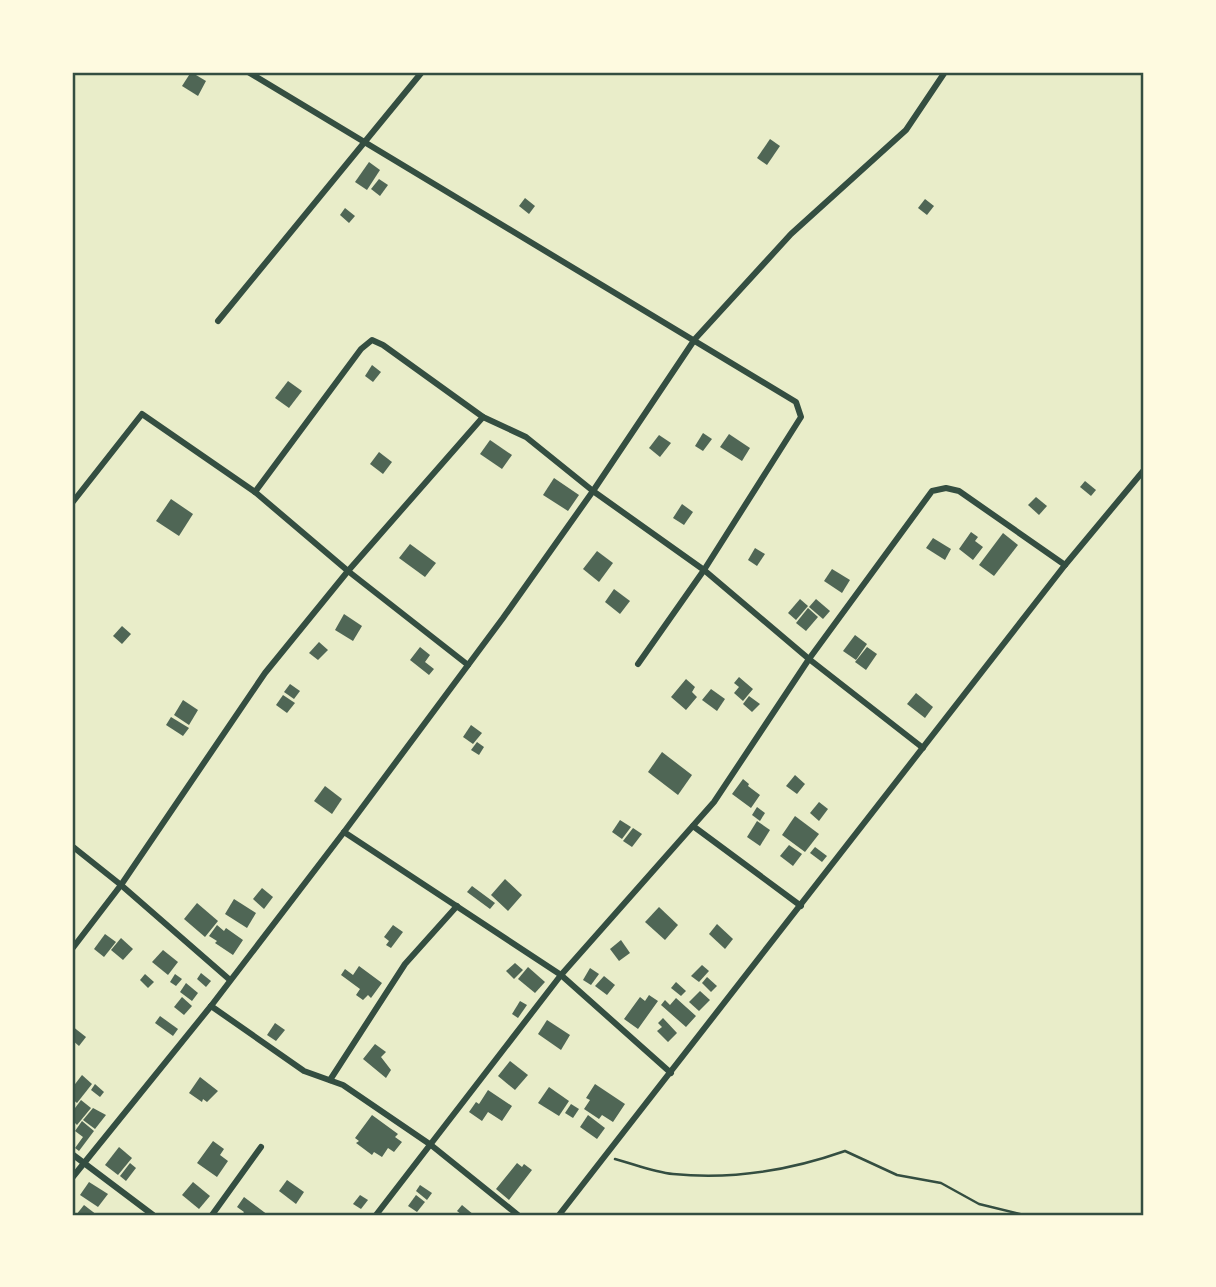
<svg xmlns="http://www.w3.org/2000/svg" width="1216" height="1287" font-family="'Noto Sans',sans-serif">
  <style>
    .building { fill: #4f6655 }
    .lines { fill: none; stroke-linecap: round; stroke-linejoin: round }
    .path { stroke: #344e41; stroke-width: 2.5 }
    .minor { stroke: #344e41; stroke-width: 6 }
    .neatline { fill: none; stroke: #344e41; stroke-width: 2.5 }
  </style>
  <rect width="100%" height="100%" fill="#e9edc9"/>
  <g class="building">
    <polygon points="191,72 206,81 198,96 182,86"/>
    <polygon points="770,139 780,146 767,165 757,158"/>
    <polygon points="369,162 380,170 367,190 355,182"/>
    <polygon points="379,179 388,185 380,196 371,189"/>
    <polygon points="525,198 535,206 529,214 519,206"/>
    <polygon points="925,199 934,206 927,215 918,208"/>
    <polygon points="345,208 355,216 349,223 340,215"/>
    <polygon points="372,365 381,372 373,382 365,376"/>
    <polygon points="288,381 302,391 289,408 275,398"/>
    <polygon points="703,433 712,439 703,451 695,446"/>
    <polygon points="729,434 750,448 742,461 720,447"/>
    <polygon points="659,435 671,443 660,457 649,448"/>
    <polygon points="490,440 512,455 502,469 480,454"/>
    <polygon points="379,452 392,462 383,474 370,464"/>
    <polygon points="554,478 579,495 568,511 543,495"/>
    <polygon points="1085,481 1096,490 1091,496 1080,487"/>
    <polygon points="1036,497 1047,506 1039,515 1028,505"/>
    <polygon points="171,499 193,514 179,536 156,521"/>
    <polygon points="682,504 693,512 684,525 673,518"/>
    <polygon points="971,532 978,537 975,541 983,547 973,560 959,549"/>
    <polygon points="1003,533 1018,545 994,576 979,565"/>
    <polygon points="933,538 951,549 945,560 926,548"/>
    <polygon points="410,544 436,563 425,577 399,558"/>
    <polygon points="755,548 765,554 757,566 748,560"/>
    <polygon points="597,551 613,563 599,582 583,569"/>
    <polygon points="832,569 850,580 842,593 824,581"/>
    <polygon points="614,589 630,601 620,614 605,602"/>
    <polygon points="800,599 808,606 796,620 788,613"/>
    <polygon points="816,599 830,611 823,619 809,607"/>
    <polygon points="808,608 818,617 806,631 796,623"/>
    <polygon points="344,614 362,626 353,641 335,630"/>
    <polygon points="122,626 131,634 122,644 113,636"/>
    <polygon points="855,635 867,644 856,660 843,651"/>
    <polygon points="319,642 328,650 318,660 309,653"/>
    <polygon points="420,647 430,655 425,662 434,669 429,675 410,660"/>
    <polygon points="867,647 877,654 866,670 855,662"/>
    <polygon points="739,677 753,689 743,701 734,693 739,687 734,683"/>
    <polygon points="686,679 695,687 692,692 697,697 686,710 671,697"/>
    <polygon points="290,684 300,691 294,699 284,692"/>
    <polygon points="711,689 725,699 717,711 702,700"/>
    <polygon points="916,693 933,707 925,718 907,704"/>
    <polygon points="283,695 295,703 287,713 276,705"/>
    <polygon points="749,696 760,704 752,712 743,704"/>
    <polygon points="183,700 198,710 189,725 174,715"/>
    <polygon points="171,717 189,728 183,736 166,725"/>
    <polygon points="471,725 482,733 473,744 463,737"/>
    <polygon points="477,742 484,747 479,755 471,750"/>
    <polygon points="662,752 692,775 678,795 648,772"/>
    <polygon points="795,775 805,784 797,794 786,786"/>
    <polygon points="743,779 749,784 748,786 760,795 751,808 732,794"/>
    <polygon points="325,786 342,799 332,814 314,801"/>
    <polygon points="819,802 828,809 819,821 810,813"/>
    <polygon points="757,807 765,813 760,821 752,815"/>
    <polygon points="795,816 819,834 805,852 782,835"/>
    <polygon points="620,820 631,827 622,839 612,832"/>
    <polygon points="757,821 770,830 760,846 747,837"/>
    <polygon points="633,828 642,834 632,847 623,841"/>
    <polygon points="789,845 802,854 793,866 780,856"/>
    <polygon points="815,847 827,856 822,862 810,853"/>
    <polygon points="505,879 522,895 508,911 491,895"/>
    <polygon points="472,886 495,903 490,909 467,892"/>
    <polygon points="262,888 273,897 264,909 253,899"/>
    <polygon points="234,899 256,913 247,928 225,914"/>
    <polygon points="197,903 218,921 205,937 184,919"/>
    <polygon points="659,907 678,925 665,940 645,922"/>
    <polygon points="717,924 733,939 725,949 709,934"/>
    <polygon points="217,925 224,931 226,928 243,940 233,955 215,943 217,941 209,936"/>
    <polygon points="393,925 403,932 391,948 386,945 389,941 384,937"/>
    <polygon points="105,934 116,942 104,957 94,949"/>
    <polygon points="121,938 133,949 123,960 111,950"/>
    <polygon points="621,940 630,953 619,961 610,949"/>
    <polygon points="163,950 178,962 168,975 152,962"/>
    <polygon points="515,963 523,970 514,979 506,971"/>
    <polygon points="702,965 709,971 699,982 691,976"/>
    <polygon points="359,966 382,983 371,998 368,995 363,1000 356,995 360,989 341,975 345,969 353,975"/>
    <polygon points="528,967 545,982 535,993 518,979"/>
    <polygon points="590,968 599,974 591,985 583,980"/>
    <polygon points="201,973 211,981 206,987 197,979"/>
    <polygon points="145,974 154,982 148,988 140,980"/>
    <polygon points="175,974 182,979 176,986 170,982"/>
    <polygon points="604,976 615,985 607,995 595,986"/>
    <polygon points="707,977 717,986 711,992 702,983"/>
    <polygon points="676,982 686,991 681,996 671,988"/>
    <polygon points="186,983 198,993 192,1001 180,992"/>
    <polygon points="700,991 710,1000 699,1011 689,1002"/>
    <polygon points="649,995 658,1001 638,1029 624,1019 640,997 645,1001"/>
    <polygon points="182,997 192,1006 184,1015 174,1007"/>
    <polygon points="676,998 696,1016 686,1027 661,1005 665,1000 670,1005"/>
    <polygon points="520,1001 527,1005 518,1018 512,1014"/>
    <polygon points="160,1016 178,1029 173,1036 155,1023"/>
    <polygon points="663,1018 677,1033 668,1042 657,1031 662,1027 658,1023"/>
    <polygon points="547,1020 570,1035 561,1050 538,1034"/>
    <polygon points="275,1023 285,1030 276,1041 267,1035"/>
    <polygon points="72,1026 86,1037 79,1046 72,1040"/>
    <polygon points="375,1044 386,1052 381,1057 391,1070 386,1078 363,1059"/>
    <polygon points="510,1061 528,1075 515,1090 498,1076"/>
    <polygon points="82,1075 92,1084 77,1103 72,1099 72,1088"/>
    <polygon points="200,1077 218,1091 207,1102 203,1099 202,1102 189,1093"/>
    <polygon points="95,1084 104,1092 100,1097 91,1090"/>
    <polygon points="595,1084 625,1104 613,1122 602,1115 599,1119 584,1109 590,1100 586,1098"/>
    <polygon points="549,1087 569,1101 559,1116 538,1103"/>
    <polygon points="488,1090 512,1106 502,1121 488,1112 482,1121 469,1112 476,1102 479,1104"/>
    <polygon points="81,1100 91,1108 77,1125 72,1120 72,1112"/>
    <polygon points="571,1104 579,1109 573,1118 565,1113"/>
    <polygon points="93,1108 106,1115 95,1129 83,1120"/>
    <polygon points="372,1115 398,1134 395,1137 402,1142 394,1152 388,1148 382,1157 374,1152 372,1155 356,1143 359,1141 355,1138"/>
    <polygon points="588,1115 605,1128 597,1139 580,1127"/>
    <polygon points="82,1121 94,1131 79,1151 75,1148 83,1137 75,1131"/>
    <polygon points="213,1141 224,1149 220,1155 228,1161 217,1177 197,1163"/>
    <polygon points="119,1147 132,1158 118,1175 105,1165"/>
    <polygon points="130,1163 136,1168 126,1181 120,1176"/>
    <polygon points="517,1163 522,1167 524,1164 532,1170 509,1200 496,1189"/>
    <polygon points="287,1180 304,1192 296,1204 279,1191"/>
    <polygon points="89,1182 108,1194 98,1207 80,1195"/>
    <polygon points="193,1182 210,1196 199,1209 182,1195"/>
    <polygon points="420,1185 432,1193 427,1200 416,1191"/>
    <polygon points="360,1195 368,1200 361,1209 353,1204"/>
    <polygon points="416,1195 425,1202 417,1212 408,1206"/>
    <polygon points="244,1197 268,1215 242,1215 244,1212 237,1207"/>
    <polygon points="84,1205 97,1215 76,1215"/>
    <polygon points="462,1205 474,1215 462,1215 457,1211"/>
  </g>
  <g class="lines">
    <path class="path" d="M 615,1159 C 634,1164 654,1172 673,1174 C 732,1180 791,1170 845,1151 L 897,1175 L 941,1183 L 979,1204 L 1024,1215"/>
    <g class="minor">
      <polyline points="248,72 796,402 801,417 704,570 638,664"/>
      <polyline points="218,321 422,72"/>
      <polyline points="255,492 361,349 372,340 383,345 483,417 526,437 593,491 704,570 809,659 923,748"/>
      <polyline points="72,503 142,414 255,492 348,571 468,665"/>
      <polyline points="693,826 801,906"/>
      <polyline points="344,832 561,975 671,1073"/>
      <polyline points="72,846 121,885 230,980"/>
      <polyline points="72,949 121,885 265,673 348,571 483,417"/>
      <polyline points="211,1006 304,1071 343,1085 431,1145 518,1215"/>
      <polyline points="330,1080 405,964 457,906"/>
      <polyline points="72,1154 153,1215"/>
      <polyline points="72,1178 211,1006 344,832 503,618 593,491 695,339 791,234 906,130 945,72"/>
      <polyline points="212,1215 261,1147"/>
      <polyline points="376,1215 561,975 714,802 809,659 932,491 946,488 959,491 1065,565"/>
      <polyline points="559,1215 1065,565 1144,470"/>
    </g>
  </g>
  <rect width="1216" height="1287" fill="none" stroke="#fefae0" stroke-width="147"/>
  <rect x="74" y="74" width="1068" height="1140" class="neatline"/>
</svg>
